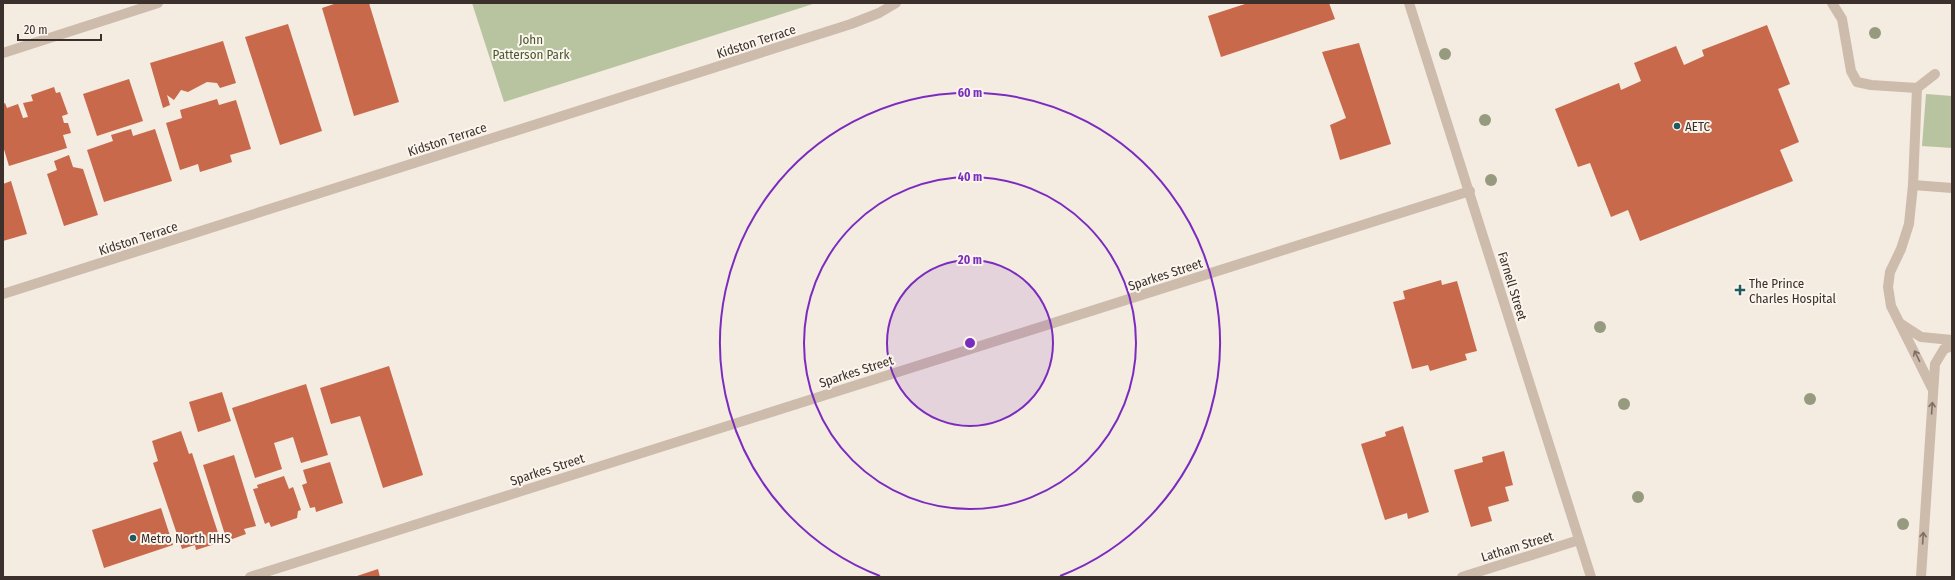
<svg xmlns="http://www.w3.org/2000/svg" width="1955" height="580" font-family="'Fira Sans Condensed',sans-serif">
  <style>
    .green { fill: #b8c4a0 }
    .building { fill: #c8694b }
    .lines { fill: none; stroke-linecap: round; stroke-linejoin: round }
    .service { stroke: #cdbbac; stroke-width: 10 }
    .minor { stroke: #cdbbac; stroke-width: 10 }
    .tertiary { stroke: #cdbbac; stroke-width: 10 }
    .tree { fill: #969b7f }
    .oneway { stroke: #7d6f65 }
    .ring { fill: none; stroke: #7b2cbf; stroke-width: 2 }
    .poi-dot { fill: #1f5a5e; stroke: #fbf5ee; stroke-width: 1.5 }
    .labels { text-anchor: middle; stroke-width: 4; stroke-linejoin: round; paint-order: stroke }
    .park-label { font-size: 13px; fill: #4a5a2e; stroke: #fbf5ee }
    .street-label { font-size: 13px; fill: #3b302b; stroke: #fbf5ee }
    .poi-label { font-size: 13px; fill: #3b302b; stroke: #fbf5ee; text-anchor: start }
    .centre { fill: #7b2cbf; stroke: #fbf5ee; stroke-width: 2 }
    .ring-label { font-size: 12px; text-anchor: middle; font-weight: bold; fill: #7b2cbf; stroke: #fbf5ee; stroke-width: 4; stroke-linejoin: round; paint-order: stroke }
  </style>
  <rect width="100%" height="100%" fill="#f4ebe1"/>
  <g class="green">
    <polygon points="472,3 816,3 504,102"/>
    <polygon points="1926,94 1952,96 1952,148 1922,146"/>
  </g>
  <g class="building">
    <polygon points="337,3 369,3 399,102 354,116 322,8"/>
    <polygon points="1248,3 1329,3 1335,19 1221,57 1208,16"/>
    <polygon points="288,24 322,131 280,145 245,37"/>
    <polygon points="1767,25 1790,84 1778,89 1799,142 1780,150 1793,181 1640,241 1628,210 1611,217 1590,163 1578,167 1555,109 1619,83 1621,90 1641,81 1634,63 1676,46 1684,65 1704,56 1702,50"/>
    <polygon points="223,41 236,83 220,88 217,83 207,82 188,92 181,90 174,100 167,95 170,105 163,108 150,63"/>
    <polygon points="1359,43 1391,144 1340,160 1330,125 1346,118 1322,52"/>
    <polygon points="129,79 143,121 97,136 83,94"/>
    <polygon points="54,87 56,93 60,92 68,114 62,116 64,123 68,123 71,133 63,135 67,148 9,166 3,146 3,104 5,103 7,108 18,104 23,118 28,117 23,103 33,101 31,95"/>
    <polygon points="217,99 219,105 236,100 251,149 230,155 232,162 200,172 198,164 180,170 166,123 182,118 180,110"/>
    <polygon points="131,129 133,136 155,129 172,181 104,202 87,150 113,141 111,135"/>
    <polygon points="69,155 73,167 83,169 98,215 64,226 47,174 57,170 54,161"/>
    <polygon points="11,181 27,234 3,241 3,184"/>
    <polygon points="1441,280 1442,285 1457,281 1477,351 1465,354 1467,360 1430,371 1428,365 1412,369 1393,302 1405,299 1403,291"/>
    <polygon points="389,366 423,475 383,488 360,416 331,424 320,388"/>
    <polygon points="306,384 328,455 301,463 293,437 274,443 282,469 255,478 232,408"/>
    <polygon points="222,392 231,421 198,432 189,402"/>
    <polygon points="1403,426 1429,512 1408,519 1407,513 1385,520 1361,444 1386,436 1385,432"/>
    <polygon points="181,431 189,454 192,453 221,542 196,550 195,545 182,549 153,463 158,461 152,441"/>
    <polygon points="1504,451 1513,485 1505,487 1509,501 1488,507 1492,521 1471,527 1454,470 1483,462 1482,457"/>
    <polygon points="234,455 256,526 244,529 246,534 227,541 203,465"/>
    <polygon points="330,462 343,503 316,512 315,507 310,508 302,485 307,483 303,470"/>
    <polygon points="284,476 289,489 293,487 301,510 298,511 297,518 271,527 269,522 265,524 253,489 258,488 257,485"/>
    <polygon points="161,508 173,545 104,568 92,530"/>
    <polygon points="378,569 380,577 354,577"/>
  </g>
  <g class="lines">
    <g class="service">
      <polyline points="1832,3 1842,19 1851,71 1857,82 1871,85 1917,88 1935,74"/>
      <polyline points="1917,88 1913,185 1909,224 1901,249 1890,272 1888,287 1891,306 1933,390"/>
      <polyline points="1913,185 1952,188"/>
      <polyline points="1901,324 1921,337 1952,340"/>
      <polyline points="1921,577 1935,364 1944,349 1952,346"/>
    </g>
    <g class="minor">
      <polyline points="3,53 158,3"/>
      <polyline points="3,294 851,24 879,13 896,3"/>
      <polyline points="250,577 1470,191"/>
      <polyline points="1462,577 1579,540"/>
    </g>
    <polyline class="tertiary" points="1409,3 1591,577"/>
  </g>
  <g class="tree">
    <circle cx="1875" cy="33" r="6"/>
    <circle cx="1445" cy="54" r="6"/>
    <circle cx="1485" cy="120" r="6"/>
    <circle cx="1491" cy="180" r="6"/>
    <circle cx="1600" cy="327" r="6"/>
    <circle cx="1810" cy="399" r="6"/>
    <circle cx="1624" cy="404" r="6"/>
    <circle cx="1638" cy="497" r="6"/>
    <circle cx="1903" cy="524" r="6"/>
  </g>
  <defs><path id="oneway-shaft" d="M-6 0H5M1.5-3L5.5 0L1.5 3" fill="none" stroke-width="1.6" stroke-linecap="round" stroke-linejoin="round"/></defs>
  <g class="oneway">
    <use href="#oneway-shaft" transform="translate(1917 356) rotate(-116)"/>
    <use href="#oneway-shaft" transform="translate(1932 408) rotate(-86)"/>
    <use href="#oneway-shaft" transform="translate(1923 538) rotate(-86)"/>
  </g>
  <circle cx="970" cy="343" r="83" fill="#7b2cbf" fill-opacity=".12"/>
  <g class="ring">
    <circle cx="970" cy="343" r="83"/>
    <circle cx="970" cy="343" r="166"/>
    <path d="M880 576A250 250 0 1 1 1060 576"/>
  </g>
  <g class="poi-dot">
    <circle cx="1677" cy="126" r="4"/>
    <path d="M1738 284h4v4h4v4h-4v4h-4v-4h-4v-4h4z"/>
    <circle cx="133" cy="538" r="4"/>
  </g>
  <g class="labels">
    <g class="park-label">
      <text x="531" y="44">John<tspan x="531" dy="15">Patterson Park</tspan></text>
    </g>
    <g class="street-label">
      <text transform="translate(756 41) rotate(-18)" y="5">Kidston Terrace</text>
      <text transform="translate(447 139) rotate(-18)" y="5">Kidston Terrace</text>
      <text transform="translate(138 238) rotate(-18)" y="5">Kidston Terrace</text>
      <text transform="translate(1165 274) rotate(-18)" y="5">Sparkes Street</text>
      <text transform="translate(1513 286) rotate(73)" y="5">Farnell Street</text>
      <text transform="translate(856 371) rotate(-18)" y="5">Sparkes Street</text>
      <text transform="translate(547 469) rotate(-18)" y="5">Sparkes Street</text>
      <text transform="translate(1517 546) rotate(-17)" y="5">Latham Street</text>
    </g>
    <g class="poi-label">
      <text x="1685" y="131">AETC</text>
      <text x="1749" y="288">The Prince<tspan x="1749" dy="15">Charles Hospital</tspan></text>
      <text x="141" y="543">Metro North HHS</text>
    </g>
  </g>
  <circle cx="970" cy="343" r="6" class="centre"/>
  <g class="ring-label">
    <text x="970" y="97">60 m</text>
    <text x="970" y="181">40 m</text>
    <text x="970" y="264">20 m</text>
  </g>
  <rect width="1955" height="580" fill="none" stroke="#3b302b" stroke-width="8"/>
  <path d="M18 34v6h83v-6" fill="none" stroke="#3b302b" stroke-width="2"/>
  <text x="24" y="34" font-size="12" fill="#3b302b" stroke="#fbf5ee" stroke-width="3" paint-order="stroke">20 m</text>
</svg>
